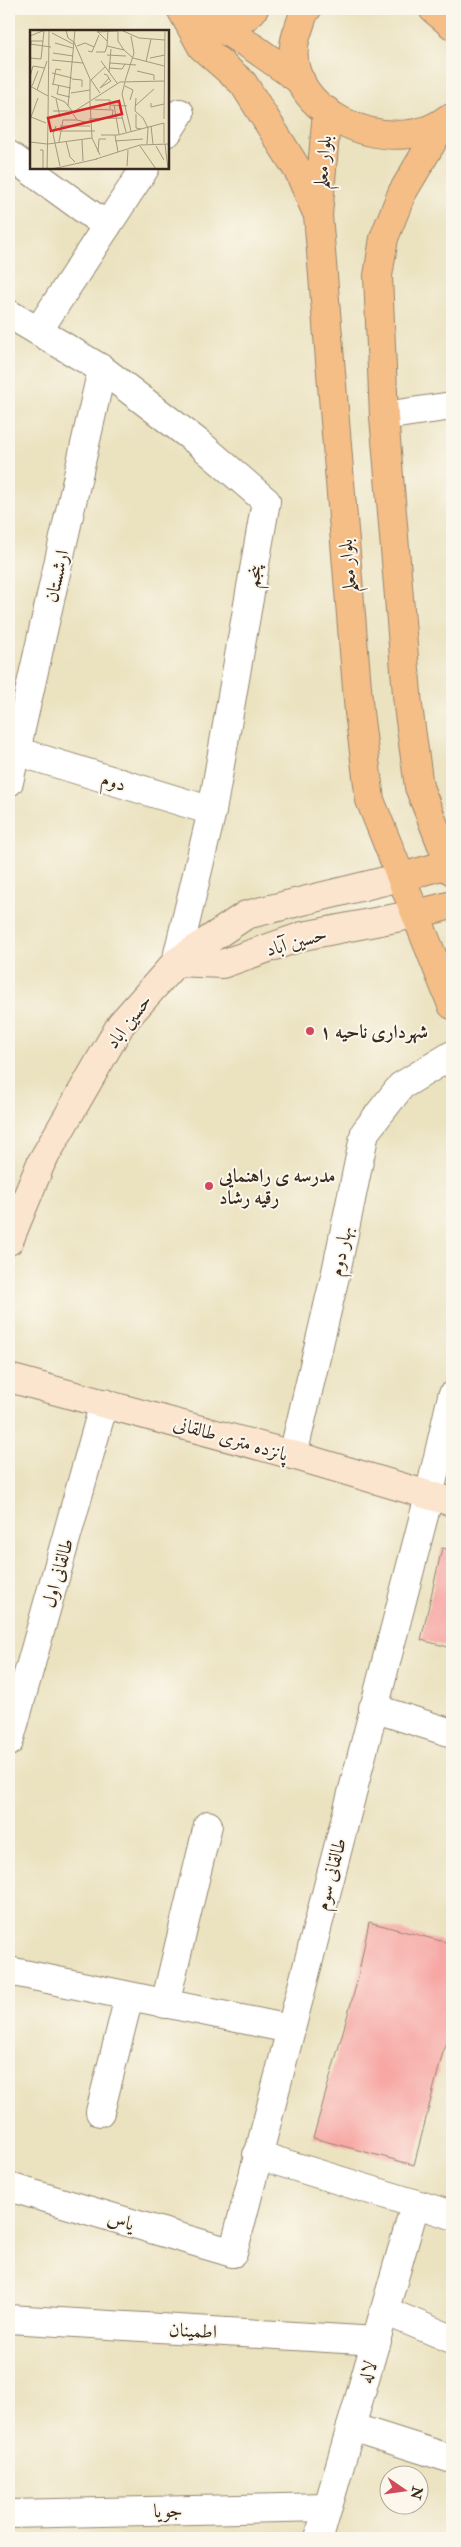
<svg xmlns="http://www.w3.org/2000/svg" width="461" height="2547" font-family="'IM FELL Double Pica',Amiri,serif">
  <style>
    .building { fill: #f7a8a5 }
    .lines { fill: none; stroke-linecap: round; stroke-linejoin: round }
    .street-casing { stroke: #93866f; stroke-width: 30 }
    .secondary-casing { stroke: #93866f; stroke-width: 30 }
    .primary-casing { stroke: #93866f; stroke-width: 30 }
    .street { stroke: #fff; stroke-width: 28 }
    .secondary { stroke: #fbe5cf; stroke-width: 28 }
    .primary { stroke: #f6be87; stroke-width: 28 }
    .poi-dot { fill: #d1495b; stroke: #fbf7ec; stroke-width: 2 }
    .labels { text-anchor: middle; stroke-width: 4; stroke-linejoin: round; paint-order: stroke }
    .street-label { font-size: 19px; fill: #3b2a1e; stroke: #fbf7ec }
    .poi-label { font-size: 19px; font-weight: bold; fill: #3b2a1e; stroke: #fbf7ec; text-anchor: start }
    .inset-road { fill: none; stroke: #a5987f; stroke-width: 1 }
    .view { fill: #d62828; fill-opacity: 0.15; stroke: #d62828; stroke-width: 2.5 }
    .inset-edge { fill: none; stroke: #3b2a1e; stroke-width: 2.5 }
  </style>
  <rect width="100%" height="100%" fill="#fbf7ec"/>
  <filter id="ink" filterUnits="userSpaceOnUse"><feTurbulence type="fractalNoise" baseFrequency=".02" numOctaves="2"/><feDisplacementMap in="SourceGraphic" scale="10" xChannelSelector="R" yChannelSelector="G"/><feConvolveMatrix kernelMatrix="1 2 1 2 8 2 1 2 1" color-interpolation-filters="sRGB"/></filter>
  <filter id="wash" filterUnits="userSpaceOnUse"><feTurbulence type="fractalNoise" baseFrequency=".0096" numOctaves="4" result="noise"/><feDisplacementMap in="SourceGraphic" scale="20" xChannelSelector="R" yChannelSelector="G"/><feGaussianBlur stdDeviation="1.12" result="paint"/><feColorMatrix in="noise" values="0 0 0 0 0 0 0 0 0 0 0 0 0 0 0 0 0 1.4 0 .05"/><feComposite in="paint" operator="in"/></filter>
  <g filter="url(#wash)">
    <rect width="100%" height="100%" fill="#ebe2c0"/>
    <g id="blocks">
      <g class="building">
        <polygon points="442,1548 452,1550 452,1648 421,1640"/>
        <polygon points="369,1922 452,1944 452,2017 414,2165 313,2138 357,1982"/>
      </g>
    </g>
  </g>
  <g filter="url(#ink)">
    <use href="#blocks" fill-opacity="0" stroke="#93866f" stroke-width="1"/>
    <g class="lines">
      <g class="street-casing">
        <g id="street">
          <polyline points="168,132 180,113"/>
          <polyline points="9,155 107,226"/>
          <polyline points="9,314 102,369 200,444 266,501 212,811 176,962"/>
          <polyline points="38,331 145,168"/>
          <polyline points="384,416 452,406"/>
          <polyline points="9,749 212,811"/>
          <polyline points="9,782 102,369"/>
          <polyline points="293,1455 336,1272 365,1132 401,1086 452,1055"/>
          <polyline points="373,1708 452,1733"/>
          <polyline points="9,1742 104,1403"/>
          <polyline points="9,1971 290,2029"/>
          <polyline points="165,2004 208,1825"/>
          <polyline points="100,2112 129,1997"/>
          <polyline points="257,2155 452,2215"/>
          <polyline points="9,2187 233,2253 429,1496 452,1396"/>
          <polyline points="385,2311 452,2339"/>
          <polyline points="9,2319 377,2341"/>
          <polyline points="351,2427 452,2459"/>
          <polyline points="9,2514 327,2507"/>
          <polyline points="319,2538 415,2205"/>
        </g>
      </g>
      <g class="secondary-casing">
        <g id="secondary">
          <polyline points="176,962 222,964 303,936 416,914"/>
          <polyline points="9,1241 41,1163 121,1024 176,962 246,915 401,877"/>
          <polyline points="9,1378 293,1455 452,1502"/>
        </g>
      </g>
      <g class="primary-casing">
        <g id="primary">
          <polyline points="181,9 202,47 243,83 299,172 316,211"/>
          <polyline points="189,9 254,48 301,81"/>
          <path d="M 307,9 C 302,15 300,26 297,33 C 272,109 391,163 447,119"/>
          <polyline points="433,9 452,25"/>
          <path d="M 208,22 C 225,26 243,24 254,9"/>
          <polyline points="327,111 318,215 359,712 370,800 452,1005"/>
          <polyline points="444,122 402,193 384,238 378,276 384,416 408,706 419,787 452,871"/>
          <polyline points="401,877 449,864"/>
          <polyline points="416,914 452,905"/>
        </g>
      </g>
      <use href="#street" class="street"/>
      <use href="#secondary" class="secondary"/>
      <use href="#primary" class="primary"/>
    </g>
  </g>
  <g class="poi-dot">
    <circle cx="310" cy="1031" r="5"/>
    <circle cx="209" cy="1186" r="5"/>
  </g>
  <g class="labels">
    <g class="street-label">
      <text transform="translate(322 162) rotate(-85)" y="7">بلوار معلم</text>
      <text transform="translate(347 566) rotate(-95)" y="7">بلوار معلم</text>
      <text transform="translate(56 576) rotate(-77)" y="7">ارشستان</text>
      <text transform="translate(253 576) rotate(-80)" y="7">پنجم</text>
      <text transform="translate(114 781) rotate(17)" y="7">دوم</text>
      <text transform="translate(296 941) rotate(-16)" y="7">حسین آباد</text>
      <text transform="translate(128 1021) rotate(-53)" y="7">حسین اباد</text>
      <text transform="translate(340 1251) rotate(-78)" y="7">بهار دوم</text>
      <text transform="translate(231 1438) rotate(16)" y="7">پانزده متری طالقانی</text>
      <text transform="translate(57 1573) rotate(-74)" y="7">طالقانی اول</text>
      <text transform="translate(330 1874) rotate(-75)" y="7">طالقانی سوم</text>
      <text transform="translate(121 2220) rotate(16)" y="7">یاس</text>
      <text transform="translate(193 2330) rotate(3)" y="7">اطمینان</text>
      <text transform="translate(367 2372) rotate(-74)" y="7">لاله</text>
      <text transform="translate(168 2510) rotate(-1)" y="7">جویا</text>
    </g>
    <g class="poi-label">
      <text x="320" y="1038">شهرداری ناحیه ۱</text>
      <text x="219" y="1182">مدرسه ی راهنمایی<tspan x="219" dy="22">رقیه رشاد</tspan></text>
    </g>
  </g>
  <g transform="translate(30 30)">
    <rect width="139" height="139" fill="#ebe2c0"/>
    <path class="inset-road" d="M 36,0 L 38,8 L 44,12M 66,0 L 77,11M 78,0 L 77,16 L 94,20 L 103,28 L 134,36M 88,0 L 88,11 L 94,20M 91,0 L 109,8 L 135,10M 67,2 L 87,1M 22,3 L 43,14M 0,6 L 15,0M 44,12 L 60,49 L 60,70M 25,13 L 43,18M 0,14 L 21,17M 47,16 L 55,13 L 64,17M 58,21 L 62,22 L 69,5M 66,22 L 75,22 L 77,16M 0,23 L 1,11 L 13,11M 23,23 L 43,26M 77,25 L 96,26M 0,28 L 11,29 L 14,1M 120,28 L 135,25M 22,30 L 53,33M 71,31 L 87,53M 116,32 L 121,9M 80,33 L 106,35M 79,38 L 92,39 L 95,34M 107,41 L 124,45 L 124,50M 79,42 L 81,19M 22,43 L 42,48M 74,44 L 77,45 L 80,50 L 81,51 L 70,58 L 79,48M 0,47 L 3,36 L 15,38M 42,49 L 52,50 L 52,57M 61,50 L 75,37M 61,50 L 70,63M 95,51 L 104,23 L 101,6M 95,52 L 92,64 L 101,101M 22,54 L 41,58M 23,54 L 26,39 L 31,40M 29,55 L 27,64 L 40,67M 0,56 L 18,66M 2,56 L 8,41M 95,56 L 103,60 L 100,70M 7,60 L 17,31M 41,63 L 60,60M 21,66 L 35,72 L 43,82M 106,68 L 105,81 L 113,88M 26,69 L 30,87M 65,70 L 80,70 L 80,79M 60,72 L 62,108 L 70,125M 121,73 L 121,77 L 134,74M 80,75 L 97,76M 84,75 L 89,104M 89,75 L 96,102M 38,76 L 45,0M 105,76 L 124,59M 57,79 L 83,80 L 82,88M 23,81 L 41,81M 43,84 L 47,90 L 59,93M 106,84 L 106,98 L 111,99M 1,87 L 8,68M 1,87 L 16,93M 21,88 L 40,84 L 90,52 L 135,51M 113,88 L 118,98 L 117,114M 18,89 L 19,1M 59,89 L 92,88M 134,89 L 135,0M 26,96 L 23,104 L 30,136M 30,96 L 60,96M 121,96 L 123,114M 29,101 L 65,101M 71,105 L 88,105 L 134,93 L 134,113M 85,105 L 88,122M 52,110 L 53,131M 36,111 L 40,127 L 45,132M 85,111 L 113,109M 0,112 L 17,114M 29,112 L 33,90 L 47,90M 18,114 L 62,108M 135,114 L 138,139M 110,116 L 126,139M 126,116 L 134,130M 10,120 L 13,120 L 13,138M 68,122 L 69,109 L 76,109M 66,129 L 110,115 L 139,114M 97,136 L 98,120M 17,139 L 18,91M 22,139 L 67,129"/>
    <path class="view" d="M 89,71 L 92,84 L 21,101 L 18,88 Z"/>
    <rect width="139" height="139" class="inset-edge"/>
  </g>
  <rect width="461" height="2547" fill="none" stroke="#fbf7ec" stroke-width="30"/>
  <g transform="translate(404 2490) rotate(103)"><circle r="24" fill="#fbf7ec" stroke="#aea59a"/>
  <path d="M0-4L9 19L0 12L-9 19Z" fill="#d1495b"/>
  <text y="-8" font-size="14" font-weight="bold" text-anchor="middle" fill="#3b2a1e">N</text>
  </g>
</svg>
